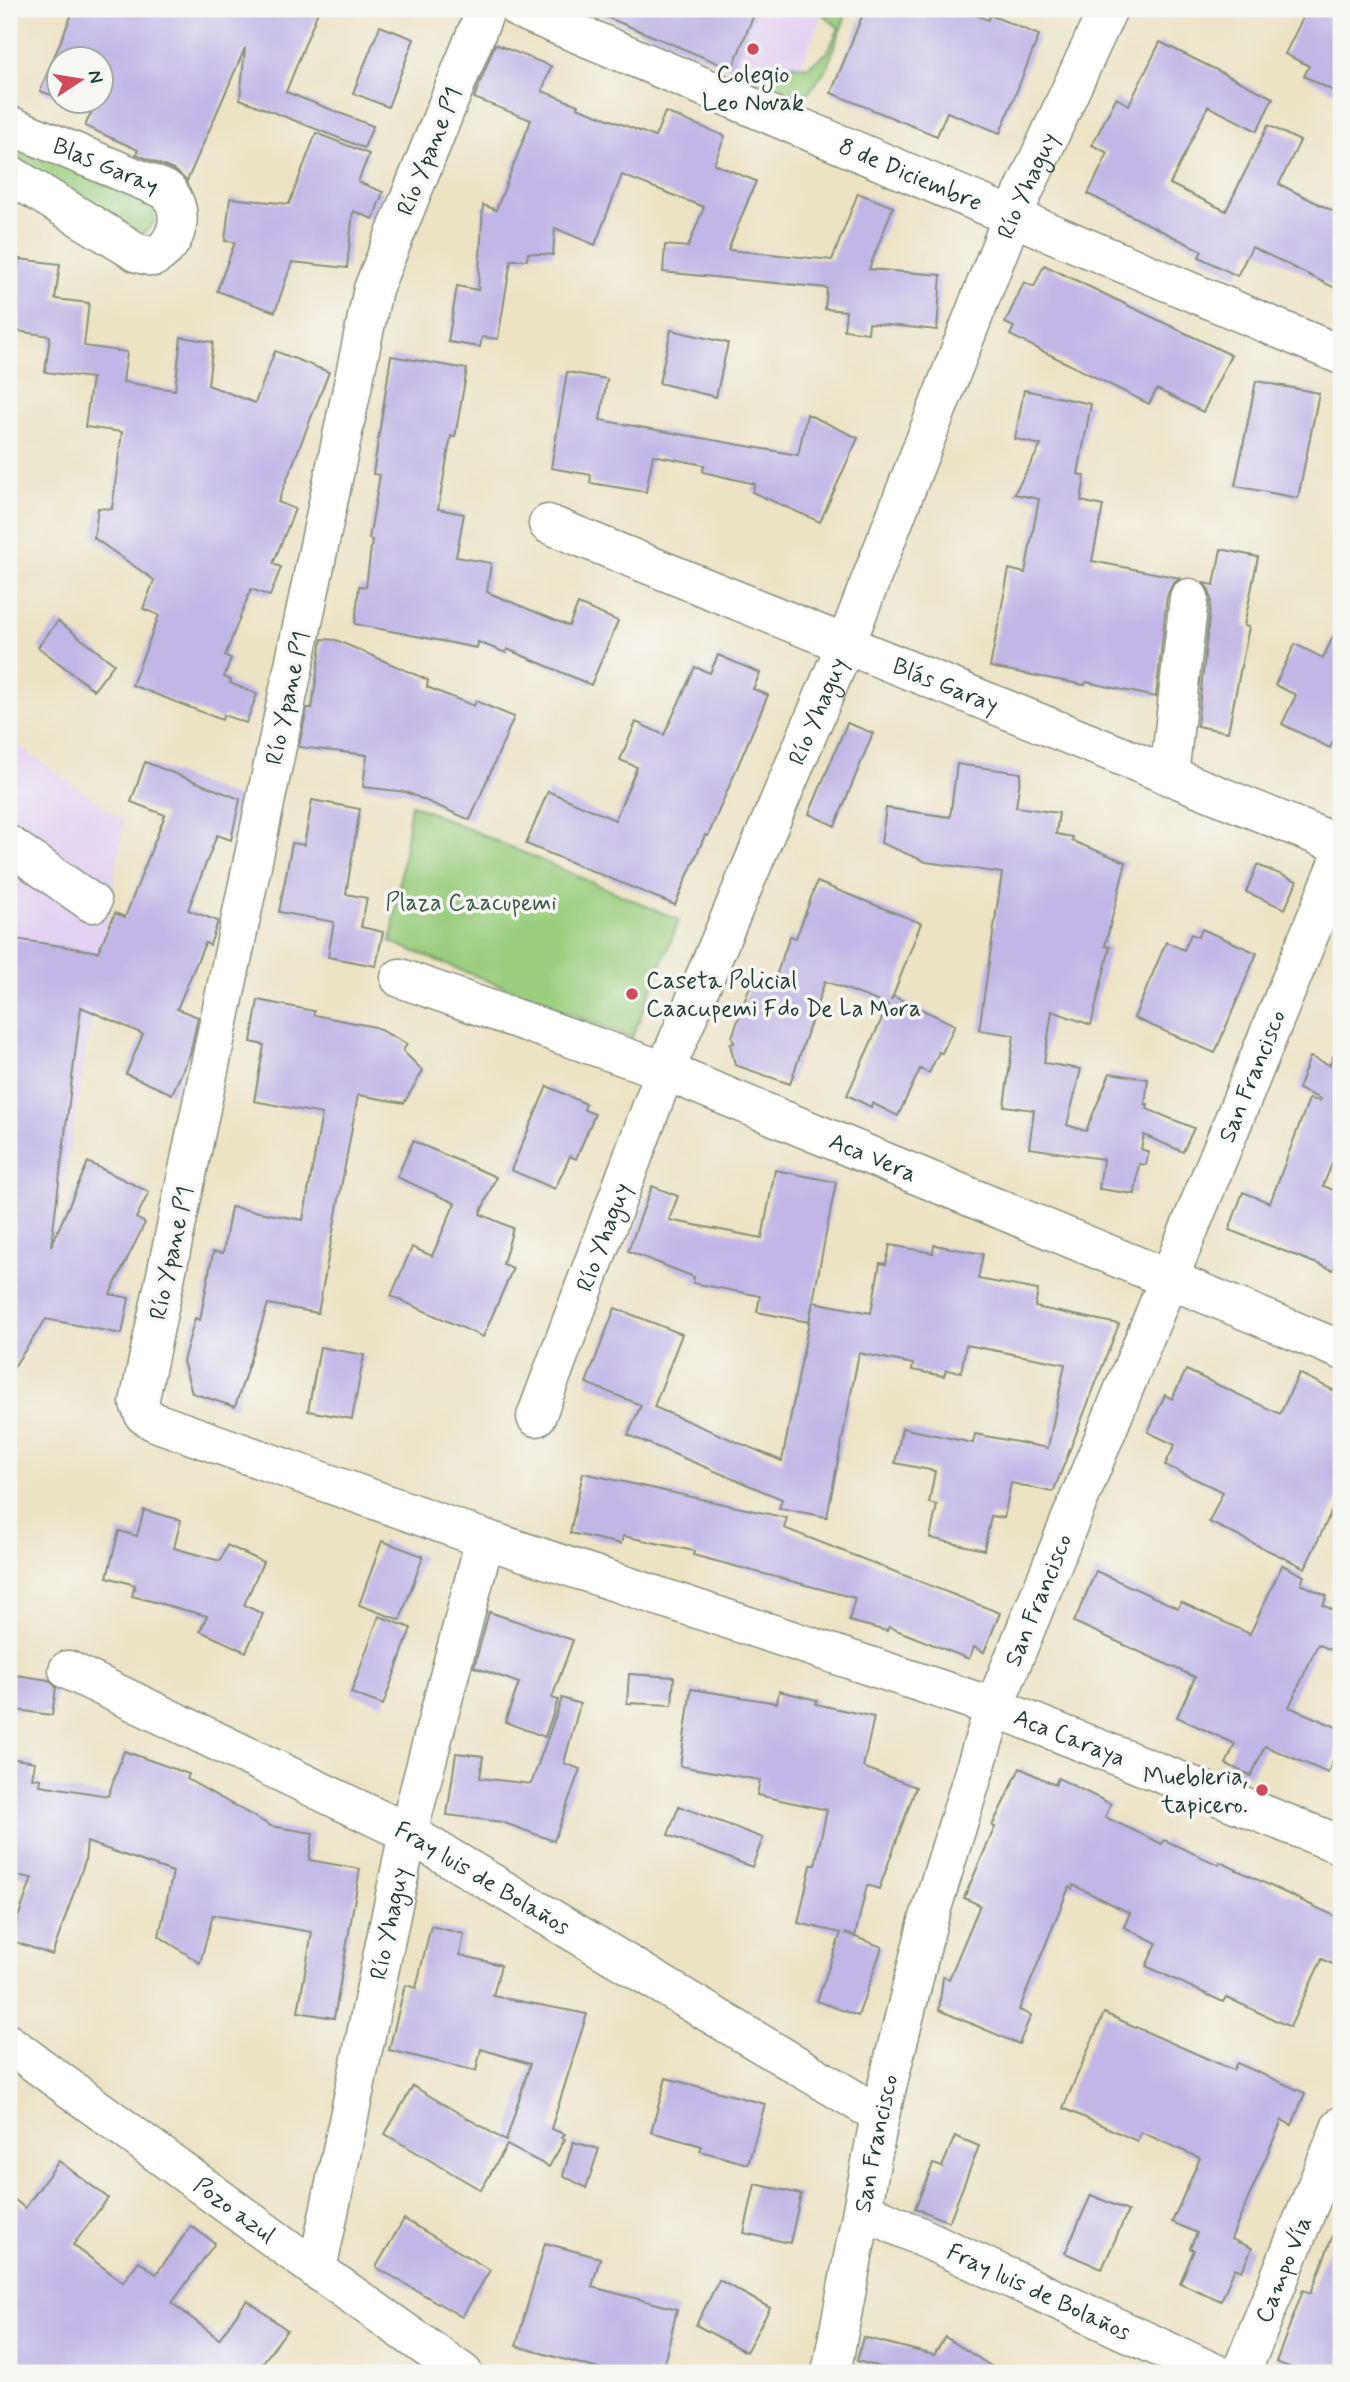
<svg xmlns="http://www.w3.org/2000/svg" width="1350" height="2382" font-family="Mynerve,sans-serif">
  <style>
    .built { fill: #e3d3f2 }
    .green { fill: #9bce7f; stroke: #5d865a; stroke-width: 2 }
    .building { fill: #c1b6e6 }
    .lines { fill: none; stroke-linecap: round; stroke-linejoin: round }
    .minor-casing { stroke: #86907c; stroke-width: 41 }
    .minor { stroke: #fff; stroke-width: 38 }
    .poi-dot { fill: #d1495b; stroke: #f6f6f2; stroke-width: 2.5 }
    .labels { text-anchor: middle; stroke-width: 7; stroke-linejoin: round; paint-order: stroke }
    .poi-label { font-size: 24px; fill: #1f3d34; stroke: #f6f6f2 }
    .street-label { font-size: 24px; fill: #1f3d34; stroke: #f6f6f2 }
    .park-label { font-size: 24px; fill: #385a43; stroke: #f6f6f2 }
  </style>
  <rect width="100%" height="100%" fill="#f6f6f2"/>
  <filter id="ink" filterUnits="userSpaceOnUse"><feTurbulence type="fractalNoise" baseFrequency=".0143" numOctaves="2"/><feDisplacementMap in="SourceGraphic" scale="14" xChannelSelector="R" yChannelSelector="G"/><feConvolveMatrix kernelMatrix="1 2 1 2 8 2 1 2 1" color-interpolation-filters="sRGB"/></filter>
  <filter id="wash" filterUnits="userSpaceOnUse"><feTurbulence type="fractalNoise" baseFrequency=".00686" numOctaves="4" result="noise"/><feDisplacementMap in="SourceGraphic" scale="28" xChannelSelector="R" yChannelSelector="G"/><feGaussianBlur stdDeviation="1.57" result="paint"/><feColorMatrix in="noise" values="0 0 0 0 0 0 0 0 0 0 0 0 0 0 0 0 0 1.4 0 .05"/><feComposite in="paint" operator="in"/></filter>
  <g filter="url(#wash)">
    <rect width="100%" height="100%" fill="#ece3c5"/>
    <g class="built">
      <polygon points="604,9 824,9 792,88"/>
      <polygon points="9,739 124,821 47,1286 9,1261"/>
    </g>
    <g class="green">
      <polygon points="817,9 848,9 827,68 809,92 781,97 755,94 753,68 780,63 807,67 827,53 839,28"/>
      <polygon points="9,141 154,204 154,223 141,236 9,161"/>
      <polygon points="411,804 679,920 632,1038 391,942"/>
    </g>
    <g id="blocks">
      <g class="building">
        <polygon points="74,9 319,9 286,92 373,126 364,148 240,99 245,48 187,181 176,171 136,154 138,150 85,126 92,111 67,102 102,102 102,60 60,60 60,98 40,91"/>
        <polygon points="587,9 756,9 732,69"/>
        <polygon points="865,9 962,9 988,20 990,15 1039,35 1000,133 947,112 937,136 831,93"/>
        <polygon points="1307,9 1341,9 1341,95 1304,76 1309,66 1285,54"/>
        <polygon points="380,26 414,39 388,107 353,93"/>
        <polygon points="1160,42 1273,98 1257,131 1208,106 1170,184 1226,211 1268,125 1300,141 1279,184 1341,215 1341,291 1252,247 1237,276 1199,257 1202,251 1088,194 1108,153 1092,145 1116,98 1129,105"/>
        <polygon points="495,44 551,66 542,91 578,105 577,107 655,137 665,112 725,136 714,164 756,181 728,250 832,260 858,193 893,207 869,269 941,275 937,330 869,323 868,333 844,330 846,311 825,309 827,288 663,272 665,245 688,247 704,207 622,175 595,245 555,228 553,255 528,253 527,260 511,260 498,339 482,337 480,347 448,342 457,286 478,290 483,205 496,210 531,120 474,98"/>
        <polygon points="316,133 369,154 358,182 383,192 373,219 353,211 347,268 292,262 275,312 217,291 235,242 225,241 230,198 289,204"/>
        <polygon points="19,259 60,264 55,299 89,303 84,346 127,352 123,382 175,390 181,337 213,342 208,385 255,403 275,351 329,372 278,502 295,509 273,564 281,567 270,596 251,589 225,656 231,658 224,677 231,680 230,683 257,694 246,723 224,715 222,720 132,685 159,615 143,609 154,580 94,538 98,508 112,509 122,432 85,427 92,378 45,372 50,336 10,330"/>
        <polygon points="1044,265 1231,355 1203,412 1157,389 1149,404 1010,335 1014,327 1005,323 1024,282 1034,287"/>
        <polygon points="671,330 728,343 716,397 659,383"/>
        <polygon points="391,356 467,369 455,437 451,436 438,509 464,514 456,557 491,563 487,592 569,626 578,604 618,621 591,685 507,649 506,653 478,642 477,648 355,624 359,586 366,587 372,540 369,539 380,475 373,474"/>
        <polygon points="567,372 607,379 600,420 798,455 807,414 858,438 820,522 752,492 755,484 703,472 704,465 653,455 646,492 590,483 591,475 551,468"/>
        <polygon points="1256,381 1319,393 1298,498 1235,486"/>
        <polygon points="1024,390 1091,404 1078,474 1085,476 1081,501 1103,506 1092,561 1180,578 1172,585 1167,596 1156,697 1086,682 1085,685 990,667 1009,569 1025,573 1039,499 1014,494 1041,445 1015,439"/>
        <polygon points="1221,549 1258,557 1244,626 1249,627 1228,732 1197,726 1211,600 1209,590 1204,583 1214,585"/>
        <polygon points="1341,620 1341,725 1330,748 1282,724 1296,695 1275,685 1295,644 1323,658"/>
        <polygon points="58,621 114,664 94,690 38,647"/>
        <polygon points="322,639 336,640 428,680 427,687 474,706 476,701 514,717 470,820 406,792 363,787 367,755 299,747 307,708 312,708"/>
        <polygon points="718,655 760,673 753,689 768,695 708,836 705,835 675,905 526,844 548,791 615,820 637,767 620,760 636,722 664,735 695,667 710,673"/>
        <polygon points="847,723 873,733 835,826 809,814"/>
        <polygon points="145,762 240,799 231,840 217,835 188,910 218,921 210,945 205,943 177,1009 198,1017 190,1054 172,1094 126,1074 143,1034 81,1007 51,1246 88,1162 149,1192 136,1218 145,1223 110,1294 129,1298 122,1334 46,1319 9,1374 9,938 98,952 115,913 125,917 165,815 131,802"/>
        <polygon points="957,764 1021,773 1016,807 1059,813 1056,834 1073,837 1072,841 1126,862 1105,946 1110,947 1091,1025 1052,1011 1044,1063 1081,1069 1067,1125 1086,1131 1110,1073 1148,1079 1145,1104 1148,1104 1147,1109 1194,1128 1183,1152 1144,1135 1141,1149 1149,1152 1146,1165 1139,1164 1135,1194 1099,1189 1103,1159 1029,1148 1034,1110 1004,1106 1014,1035 979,1030 1002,873 926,862 881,843 886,808 950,817"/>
        <polygon points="312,800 360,809 346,894 367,898 361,927 383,932 376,966 328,957 334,922 279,912 292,843 304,845"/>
        <polygon points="1257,865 1297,881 1285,909 1246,892"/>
        <polygon points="817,882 921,923 891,1001 893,996 955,1025 942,1053 939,1052 929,1073 920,1069 898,1116 872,1103 871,1107 847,1095 888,1005 825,981 790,1084 735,1065 730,1044 734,1043 732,1037 752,980 772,987 790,936 796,938"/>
        <polygon points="1202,929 1257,953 1215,1053 1134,1018 1166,942 1184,950 1191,934 1198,937"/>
        <polygon points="258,1000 314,1011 314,1015 375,1027 407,1044 403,1051 423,1071 404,1103 358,1095 318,1313 268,1304 235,1407 192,1393 183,1361 195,1318 200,1320 213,1252 223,1253 231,1207 303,1220 322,1114 254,1101 264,1045 251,1042"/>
        <polygon points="1334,1054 1341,1055 1341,1141 1323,1186 1341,1193 1341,1249 1333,1270 1229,1230 1243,1192 1270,1203 1309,1099 1320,1101 1321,1099 1298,1089 1310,1057 1330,1065"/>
        <polygon points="547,1086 586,1104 584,1110 595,1114 576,1159 570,1156 555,1189 511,1170"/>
        <polygon points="413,1141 496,1177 480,1214 513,1228 503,1264 513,1268 483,1337 391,1296 412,1247 432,1256 455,1203 397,1177"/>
        <polygon points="775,1170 836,1182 809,1322 757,1312 760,1296 693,1283 694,1277 628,1251 652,1186 678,1196 669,1220 762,1238"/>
        <polygon points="890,1245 933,1253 934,1245 983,1254 978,1279 1038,1290 1035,1307 1119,1324 1054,1490 1052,1492 1011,1483 1004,1518 991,1516 984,1550 930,1538 937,1505 929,1503 935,1471 895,1463 902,1428 973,1443 975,1434 1048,1448 1065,1364 966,1345 961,1372 946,1370 944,1376 912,1370 913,1364 859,1353 827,1517 779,1508 782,1499 628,1435 641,1405 586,1383 615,1308 682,1334 654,1407 782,1461 813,1302 871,1313 880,1263 886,1264"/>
        <polygon points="320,1347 364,1355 352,1419 308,1411"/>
        <polygon points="1186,1370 1280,1414 1299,1373 1341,1394 1341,1491 1305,1568 1209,1522 1223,1492 1165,1465 1175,1445 1148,1432 1165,1395 1172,1399"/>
        <polygon points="583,1473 787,1518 784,1528 1000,1613 984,1652 974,1647 969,1659 889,1627 887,1631 849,1621 855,1598 693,1555 694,1551 623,1536 621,1544 570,1533"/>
        <polygon points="144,1510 181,1520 174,1548 220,1561 227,1545 263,1562 244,1605 263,1614 246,1652 200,1631 207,1616 132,1596 135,1585 107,1577 119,1531 137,1536"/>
        <polygon points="382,1541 423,1556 400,1620 359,1605"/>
        <polygon points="1282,1565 1304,1576 1301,1584 1327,1596 1323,1605 1341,1614 1341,1655 1318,1644 1289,1707 1341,1729 1341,1741 1328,1773 1265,1746 1251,1776 1226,1764 1235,1744 1177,1717 1195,1677 1074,1622 1096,1571 1178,1608 1181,1602 1250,1634"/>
        <polygon points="489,1612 573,1640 552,1698 558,1700 545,1737 505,1722 519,1683 474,1667"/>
        <polygon points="379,1616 411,1628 383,1705 351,1693"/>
        <polygon points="9,1674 49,1680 56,1687 52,1715 9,1709"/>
        <polygon points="629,1674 674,1677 672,1705 627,1703"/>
        <polygon points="691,1689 777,1703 779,1691 817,1700 816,1704 874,1717 863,1767 916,1787 879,1889 867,1885 855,1936 845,1933 882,1947 858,2016 817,2001 841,1933 798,1923 811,1865 815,1865 827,1810 757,1795 760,1780 680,1766"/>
        <polygon points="562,1698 580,1704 564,1763 580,1769 554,1841 502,1822 447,1815 456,1753 483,1756 480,1778 531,1784"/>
        <polygon points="124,1751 189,1774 187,1779 271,1826 313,1833 309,1860 360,1869 334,2018 298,2012 312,1932 213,1915 200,1963 159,1936 173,1872 87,1842 85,1861 52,1955 10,1940 32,1878 9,1874 9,1758 35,1762 32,1778 41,1779 40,1785 108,1796"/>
        <polygon points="1020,1768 1055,1785 1058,1778 1111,1804 1105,1817 1162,1844 1164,1840 1219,1865 1220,1862 1341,1919 1341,1968 1322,1959 1290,2027 1226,1997 1223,2002 1146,1966 1157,1943 1124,1927 1130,1913 1073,1885 1072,1889 1069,1887 1019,2010 1031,2015 1019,2044 939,2010 943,1977 949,1979 980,1905 964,1898 995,1827 992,1826"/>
        <polygon points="679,1806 763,1838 752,1867 668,1835"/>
        <polygon points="431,1926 464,1934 460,1955 501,1965 493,1996 587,2014 551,2129 565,2134 562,2138 565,2139 549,2167 507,2145 481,2190 385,2134 413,2086 506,2141 530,2064 481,2049 476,2071 389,2050 405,1985 416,1988"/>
        <polygon points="1104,2013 1233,2070 1237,2063 1305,2093 1292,2125 1282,2120 1245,2206 1231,2239 1252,2248 1242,2271 1235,2268 1221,2301 1180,2283 1194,2250 1190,2248 1197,2233 1172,2222 1200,2158 1141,2132 1137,2141 1063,2108"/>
        <polygon points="666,2078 765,2104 748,2164 700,2151 702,2146 651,2132"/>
        <polygon points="955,2136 979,2146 949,2222 915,2208 933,2164 942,2167"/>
        <polygon points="573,2142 599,2149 586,2188 563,2175"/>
        <polygon points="59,2161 108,2198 73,2245 123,2282 139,2261 156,2274 191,2226 215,2243 172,2303 219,2339 247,2300 287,2330 255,2373 9,2373 9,2195 25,2208"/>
        <polygon points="755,2184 801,2194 790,2243 744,2233"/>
        <polygon points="1091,2195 1128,2211 1102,2269 1065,2253"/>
        <polygon points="404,2219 490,2270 462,2317 376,2267"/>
        <polygon points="1339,2219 1341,2219 1341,2373 1304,2373 1276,2362 1303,2290 1311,2293"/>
        <polygon points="545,2243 600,2258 592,2287 677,2309 662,2373 613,2373 516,2346"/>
        <polygon points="719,2280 770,2308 746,2352 696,2325"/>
        <polygon points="863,2337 934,2355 945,2337 1002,2373 904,2373 857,2361"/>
      </g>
    </g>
  </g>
  <g filter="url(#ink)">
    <use href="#blocks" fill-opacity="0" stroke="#86907c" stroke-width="2"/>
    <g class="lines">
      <g class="minor-casing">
        <g id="minor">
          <path id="s1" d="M 486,9 L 373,289 L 139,1403 L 144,1415 L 155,1422 L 485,1539 L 994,1707 L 1341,1845"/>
          <path id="s2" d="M 519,9 L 1341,355"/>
          <path id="s3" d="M 9,125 L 168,191 C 185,214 179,242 154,257 L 138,253 L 9,174"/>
          <path id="s4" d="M 548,524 L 1341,845"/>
          <polyline points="1169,776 1189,598"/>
          <polyline points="9,845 92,903"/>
          <path id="s5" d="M 400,978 L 665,1071 L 1341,1350"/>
          <path id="s6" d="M 536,1417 L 665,1071 L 845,646 L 1012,217 L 1108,9"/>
          <path id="s7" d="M 68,1670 L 408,1833 L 880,2115"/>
          <path id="s8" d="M 9,2044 L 317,2270 L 463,2373"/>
          <path id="s9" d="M 863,2210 L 1215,2373"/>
          <path id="s10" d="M 317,2270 L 408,1833 L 485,1539"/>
          <path id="s11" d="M 831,2373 L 880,2115 L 928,1921 L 994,1707 L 1341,857"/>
          <path id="s12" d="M 1241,2373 L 1341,2126"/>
        </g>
      </g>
      <use href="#minor" class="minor"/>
    </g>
  </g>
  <g class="poi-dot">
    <circle cx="753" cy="49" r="7"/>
    <circle cx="632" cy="994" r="7"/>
    <circle cx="1262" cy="1790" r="7"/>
  </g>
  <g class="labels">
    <g class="poi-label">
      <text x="753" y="82">Colegio<tspan x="753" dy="28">Leo Novak</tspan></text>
      <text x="646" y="988" text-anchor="start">Caseta Policial<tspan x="646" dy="28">Caacupemi Fdo De La Mora</tspan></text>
      <text x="1248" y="1784" text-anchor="end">Muebleria,<tspan x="1248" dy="28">tapicero.</tspan></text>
    </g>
    <g class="street-label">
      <text transform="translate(429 151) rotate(-68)" y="8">Río Ypane P1</text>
      <text dy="8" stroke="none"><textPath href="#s3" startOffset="105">Blas Garay</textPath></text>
      <text dy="8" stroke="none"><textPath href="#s2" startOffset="425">8 de Diciembre</textPath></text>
      <text dy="8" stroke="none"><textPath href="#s6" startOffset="1326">Río Yhaguy</textPath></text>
      <text dy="8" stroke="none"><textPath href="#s4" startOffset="429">Blás Garay</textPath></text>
      <text transform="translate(287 698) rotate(-78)" y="8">Río Ypane P1</text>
      <text dy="8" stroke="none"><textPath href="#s6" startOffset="760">Río Yhaguy</textPath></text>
      <text dy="8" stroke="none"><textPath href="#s11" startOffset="1368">San Francisco</textPath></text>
      <text dy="8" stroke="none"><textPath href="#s5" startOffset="506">Aca Vera</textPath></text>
      <text dy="8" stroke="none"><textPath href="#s6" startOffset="192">Río Yhaguy</textPath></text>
      <text transform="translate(171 1253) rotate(-78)" y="8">Río Ypane P1</text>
      <text dy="8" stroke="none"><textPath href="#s11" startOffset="802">San Francisco</textPath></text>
      <text dy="8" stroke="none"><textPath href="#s1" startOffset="2434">Aca Caraya</textPath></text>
      <text dy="8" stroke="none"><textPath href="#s7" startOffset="464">Fray luis de Bolaños</textPath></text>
      <text dy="8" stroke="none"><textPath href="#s10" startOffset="354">Río Yhaguy</textPath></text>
      <text dy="8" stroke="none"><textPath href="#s11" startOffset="234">San Francisco</textPath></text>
      <text dy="8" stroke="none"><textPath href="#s8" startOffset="280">Pozo azul</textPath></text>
      <text dy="8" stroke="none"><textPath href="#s12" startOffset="112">Campo Vía</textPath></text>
      <text dy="8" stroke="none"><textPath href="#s9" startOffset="194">Fray luis de Bolaños</textPath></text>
    </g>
    <g class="park-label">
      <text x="471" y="910">Plaza Caacupemi</text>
    </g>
  </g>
  <rect width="1350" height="2382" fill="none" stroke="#f6f6f2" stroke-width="35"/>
  <g transform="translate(80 80) rotate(78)"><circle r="33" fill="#f6f6f2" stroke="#a0aca6" stroke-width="2"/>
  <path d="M0-5L12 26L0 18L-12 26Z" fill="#d1495b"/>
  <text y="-10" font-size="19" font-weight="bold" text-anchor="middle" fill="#1f3d34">N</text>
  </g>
</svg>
